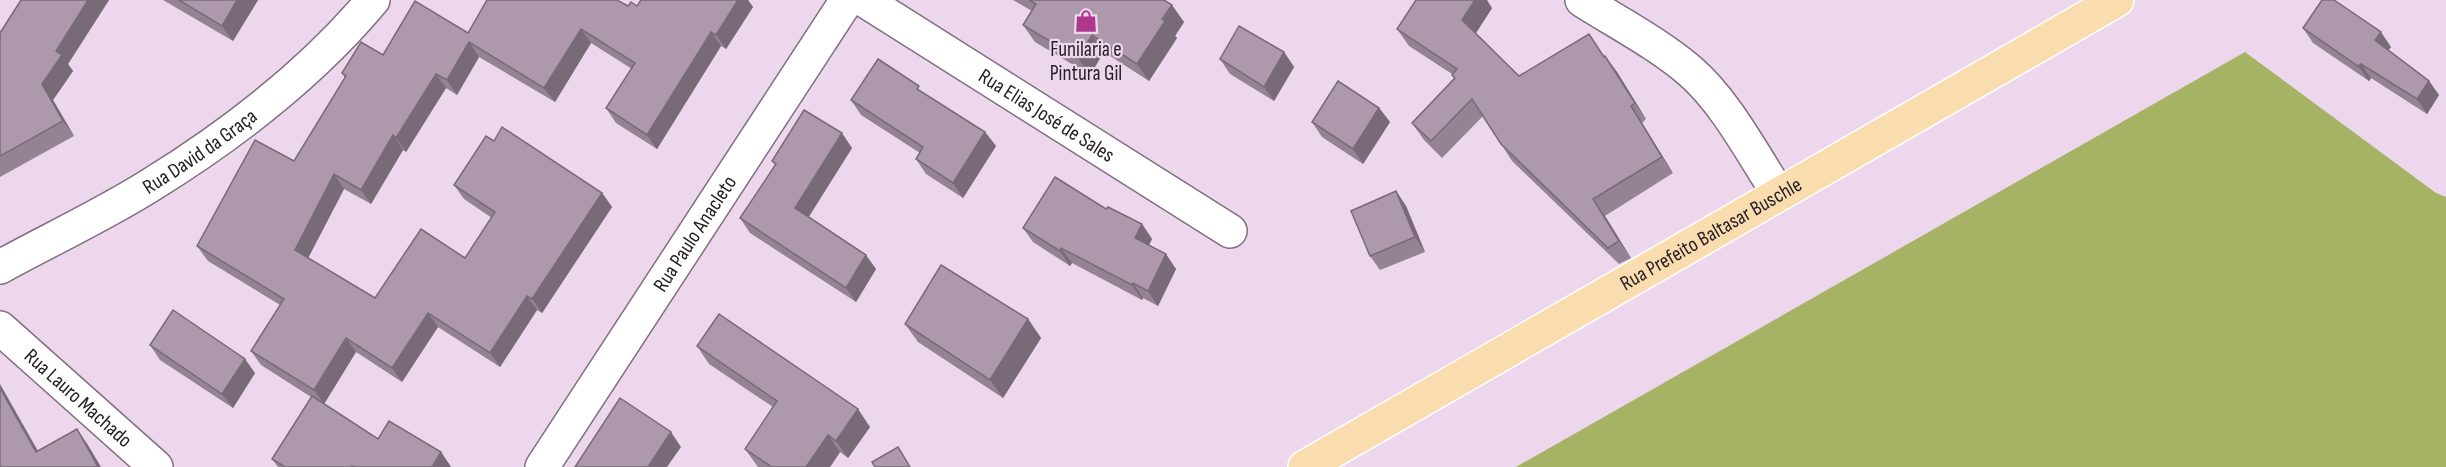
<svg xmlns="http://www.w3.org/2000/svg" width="2446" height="467" font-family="'Sofia Sans Condensed',sans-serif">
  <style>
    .forest { fill: #a6b264 }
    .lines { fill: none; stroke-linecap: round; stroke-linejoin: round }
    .minor-casing { stroke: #826e81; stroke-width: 36 }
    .major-casing { stroke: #fff; stroke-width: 36 }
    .minor { stroke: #fff; stroke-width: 33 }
    .major { stroke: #faddaf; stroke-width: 33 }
    .wall { fill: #958394 }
    .shaded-wall { fill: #796a78 }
    .building { fill: #ad98ac; stroke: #796a78; stroke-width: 1.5 }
    .labels { text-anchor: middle; stroke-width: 4.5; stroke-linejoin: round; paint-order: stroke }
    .poi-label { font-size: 21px; fill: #282027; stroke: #edd7ec }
    .street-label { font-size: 21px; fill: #282027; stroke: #edd7ec }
  </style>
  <rect width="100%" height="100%" fill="#edd7ec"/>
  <polygon class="forest" points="2245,52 2436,193 2446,197 2446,467 1516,467"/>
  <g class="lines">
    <g class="minor-casing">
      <g id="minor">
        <path id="s1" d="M 864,0 L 1230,231"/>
        <path d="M 1582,0 C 1618,23 1657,43 1690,71 C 1726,102 1753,155 1779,194"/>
        <path id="s2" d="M 0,267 C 49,240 101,216 149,186 C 230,136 311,74 373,0"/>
        <path id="s3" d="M 0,328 L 156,467"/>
        <path id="s4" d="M 542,467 L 847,0"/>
      </g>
    </g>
    <g class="major-casing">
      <g id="major">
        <path id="s5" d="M 1305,467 L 2117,0"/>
      </g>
    </g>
    <use href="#minor" class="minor"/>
    <use href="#major" class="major"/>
  </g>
  <g class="wall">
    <polygon points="21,0 109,0 68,64 73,71 53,100 74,136 0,177 0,33"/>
    <polygon points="163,0 258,0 233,41"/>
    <polygon points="641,0 748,0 753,7 726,49 721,46 657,149 616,123 606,108 632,69 591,43 555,102 479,57 457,95 446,88 406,152 403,150 371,204 344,189 308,258 375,298 465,258 492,218 464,199 454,185 494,141 602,193 612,207 542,313 537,310 500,367 438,327 402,382 356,352 324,404 378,439 441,452 451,467 278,467 272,459 311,397 261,365 251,351 280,305 208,261 197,246 294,161 345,78 342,73 383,55 468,33 637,6"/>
    <polygon points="1013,0 1164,0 1184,22 1175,36 1177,38 1149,81 1104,52 1090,75 1035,42 1023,25 1032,11"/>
    <polygon points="1492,8 1476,33 1519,76 1604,56 1617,72 1646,119 1642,123 1673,173 1605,216 1631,258 1619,264 1512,161 1483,116 1442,158 1424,140 1412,123 1454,78 1452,74 1409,46 1397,29"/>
    <polygon points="2303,28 2391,47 2388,50 2429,81 2439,95 2427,114 2371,78 2369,81 2313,43"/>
    <polygon points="1284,52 1294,67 1274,101 1230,74 1220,59"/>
    <polygon points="925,94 985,132 996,146 963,198 926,174 916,159 920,153 861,115 851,100"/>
    <polygon points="1379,108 1390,122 1363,164 1322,137 1312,122"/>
    <polygon points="852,148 808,217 876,269 856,302 750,233 740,218 775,165 772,161"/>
    <polygon points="1396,191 1406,206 1425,252 1380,270 1370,256"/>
    <polygon points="1106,209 1142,224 1152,239 1149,245 1176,269 1158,306 1143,298 1142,300 1072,263 1070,266 1033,242 1023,228"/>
    <polygon points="1028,319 1041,338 1003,398 918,342 905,324"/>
    <polygon points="150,345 255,373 233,408 160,360"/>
    <polygon points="697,346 870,427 848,458 840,452 830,467 758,467 745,449 773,407 709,364"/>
  </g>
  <g class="shaded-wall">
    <polygon points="88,0 109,0 68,64 73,71 53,100 74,136 63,121 42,84 56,51"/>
    <polygon points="237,0 258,0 233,41 222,26"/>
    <polygon points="738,0 748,0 753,7 726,49 716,35"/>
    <polygon points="1475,0 1487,0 1492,8 1474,36 1462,20"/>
    <polygon points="1172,5 1184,22 1175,36 1177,38 1149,81 1137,64"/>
    <polygon points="581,29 591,43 555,102 544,88"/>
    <polygon points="711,32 721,46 657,149 647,135"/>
    <polygon points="2381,32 2391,47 2385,55 2375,40"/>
    <polygon points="1092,35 1104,52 1090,75 1078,58"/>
    <polygon points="469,42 479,57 457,95 447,80"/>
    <polygon points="1284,52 1294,67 1274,101 1264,87"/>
    <polygon points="1605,56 1617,72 1646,119 1635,103"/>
    <polygon points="2361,64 2371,78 2369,81 2358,66"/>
    <polygon points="436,74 446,88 406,152 396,138"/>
    <polygon points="2429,81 2439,95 2427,114 2417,99"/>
    <polygon points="1631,106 1642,123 1673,173 1662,157"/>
    <polygon points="1379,108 1390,122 1363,164 1353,149"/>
    <polygon points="985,132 996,146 963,198 953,183"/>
    <polygon points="842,133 852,148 805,223 795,208"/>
    <polygon points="393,135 403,150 371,204 361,190"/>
    <polygon points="334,174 344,189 305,264 295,250"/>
    <polygon points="1396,191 1406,206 1425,252 1415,237"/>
    <polygon points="602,193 612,207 542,313 532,299"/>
    <polygon points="1593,199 1605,216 1631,258 1619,241"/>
    <polygon points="1142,224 1152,239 1145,253 1135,238"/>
    <polygon points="1061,248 1072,263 1070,266 1060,251"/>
    <polygon points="1166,254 1176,269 1158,306 1148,291"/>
    <polygon points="866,255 876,269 856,302 846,288"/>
    <polygon points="1133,283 1143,298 1142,300 1132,285"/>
    <polygon points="527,296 537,310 500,367 490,353"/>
    <polygon points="428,313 438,327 402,382 392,368"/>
    <polygon points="1028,319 1041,338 1003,398 990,380"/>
    <polygon points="346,338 356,352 324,404 314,390"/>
    <polygon points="245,359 255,373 233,408 222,394"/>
    <polygon points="0,384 47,467 36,452 0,388"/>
    <polygon points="858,409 870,427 848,458 836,441"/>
    <polygon points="77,429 88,445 101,467 98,467"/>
    <polygon points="671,432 681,447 667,467 648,467"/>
    <polygon points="828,435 840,452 830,467 806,467"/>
    <polygon points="441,452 451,467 432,467"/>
  </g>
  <g class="building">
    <polygon points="21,0 88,0 56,51 62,55 42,84 63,121 0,156 0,33"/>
    <polygon points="179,0 237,0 222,26"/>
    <polygon points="487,0 617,0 628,6 631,2 637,6 641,0 738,0 716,35 711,32 647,135 606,108 635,63 581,29 544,88 469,42 447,80 436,74 396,138 393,135 361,190 334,174 295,250 375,298 421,229 465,258 495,212 454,185 486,136 494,141 502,127 602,193 532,299 527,296 490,353 428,313 392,368 346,338 314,390 251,351 284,299 197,246 255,140 294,161 346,76 342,73 361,42 383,55 415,1 468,33"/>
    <polygon points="1029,0 1164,0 1172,5 1162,19 1165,21 1137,64 1092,35 1078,58 1023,25 1036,4"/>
    <polygon points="1416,0 1475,0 1462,20 1519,76 1589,34 1604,57 1605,56 1635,103 1631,106 1662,157 1593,199 1619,241 1608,248 1501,144 1472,99 1431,141 1412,123 1455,78 1452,75 1457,69 1397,29"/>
    <polygon points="2322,0 2334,0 2381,32 2375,40 2429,81 2417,99 2361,64 2358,66 2303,28"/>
    <polygon points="1239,26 1284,52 1264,87 1220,59"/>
    <polygon points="878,59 919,86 917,89 985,132 953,183 916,159 923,147 851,100"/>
    <polygon points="1338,81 1379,108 1353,149 1312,122"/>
    <polygon points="804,110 842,133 795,208 866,255 846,288 740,218 776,164 772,161"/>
    <polygon points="1055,177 1106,209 1108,207 1142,224 1135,238 1166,254 1148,291 1133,283 1132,285 1061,248 1060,251 1023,228"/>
    <polygon points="1396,191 1415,237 1370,256 1351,211"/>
    <polygon points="941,265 1028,319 990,380 905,324"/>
    <polygon points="173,310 245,359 222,394 150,345"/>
    <polygon points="719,314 858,409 836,441 828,435 806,467 772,467 745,449 777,401 697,346"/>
    <polygon points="0,388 36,452 77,429 98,467 0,467"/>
    <polygon points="312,396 378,439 389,421 441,452 432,467 355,467 352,466 351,467 285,467 272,459"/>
    <polygon points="620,398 671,432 648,467 575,467"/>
    <polygon points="898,447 910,467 875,467 872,462"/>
  </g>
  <defs>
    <g id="shop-bare" transform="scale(1.8)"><path d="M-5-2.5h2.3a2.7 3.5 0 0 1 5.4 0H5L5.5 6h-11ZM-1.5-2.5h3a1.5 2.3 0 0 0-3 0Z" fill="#b0388c" stroke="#edd7ec" stroke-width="2.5" paint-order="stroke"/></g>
  </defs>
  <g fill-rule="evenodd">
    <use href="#shop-bare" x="1086" y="21"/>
  </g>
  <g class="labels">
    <g class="poi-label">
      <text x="1086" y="56">Funilaria e<tspan x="1086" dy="24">Pintura Gil</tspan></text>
    </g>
    <g class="street-label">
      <text dy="7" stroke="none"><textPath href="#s1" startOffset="216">Rua Elias José de Sales</textPath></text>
      <text dy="7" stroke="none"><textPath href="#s2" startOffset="231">Rua David da Graça</textPath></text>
      <text dy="7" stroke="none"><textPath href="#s5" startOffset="468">Rua Prefeito Baltasar Buschle</textPath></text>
      <text dy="7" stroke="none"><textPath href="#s4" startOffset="279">Rua Paulo Anacleto</textPath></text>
      <text dy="7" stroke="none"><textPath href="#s3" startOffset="105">Rua Lauro Machado</textPath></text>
    </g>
  </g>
</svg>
